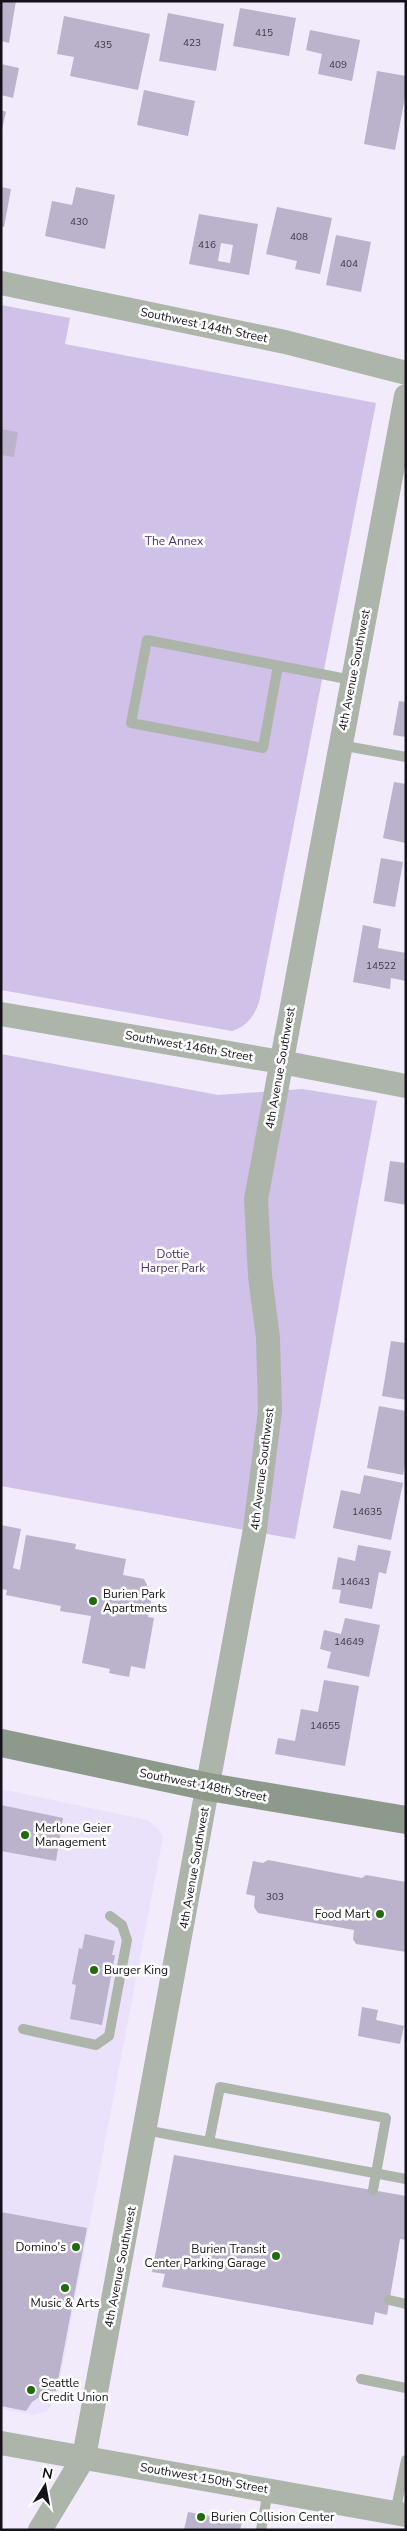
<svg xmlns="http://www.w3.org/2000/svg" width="407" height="2531" font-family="'Nunito Sans',sans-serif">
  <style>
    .built { fill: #eae1fb }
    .green { fill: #cfc1e7 }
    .building { fill: #bbb2cb; fill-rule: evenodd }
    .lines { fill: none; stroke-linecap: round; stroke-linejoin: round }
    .service { stroke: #adb5ab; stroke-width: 10 }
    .tertiary { stroke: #adb5ab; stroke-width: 24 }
    .secondary { stroke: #8d998a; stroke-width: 28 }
    .poi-dot { fill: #206c0d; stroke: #fff; stroke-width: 2 }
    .labels { text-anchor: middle; stroke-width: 5; stroke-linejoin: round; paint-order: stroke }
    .number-label { font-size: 10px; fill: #3e3946 }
    .street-label { font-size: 12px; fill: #15111a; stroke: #fff }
    .park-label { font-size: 12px; fill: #4d2e72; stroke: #fff }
    .poi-label { font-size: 12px; fill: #15111a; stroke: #fff; text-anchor: start }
  </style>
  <rect width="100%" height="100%" fill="#f1ebfb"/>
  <polygon class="built" points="1,1789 147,1820 157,1828 163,1837 56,2400 46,2412 34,2415 1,2409"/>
  <g class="green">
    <path d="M 1,305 L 70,318 L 65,344 L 376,403 L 260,998 C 256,1014 248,1026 232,1031 L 1,990 Z"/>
    <polygon points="1,1054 218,1095 302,1089 377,1101 295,1539 1,1486"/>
  </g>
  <g class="building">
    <polygon points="1,1 16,1 9,43 1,41"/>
    <polygon points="240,8 296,18 289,56 233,46"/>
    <polygon points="168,13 224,24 216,71 159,61"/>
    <polygon points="64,16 150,34 138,90 70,76 74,57 57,54"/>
    <polygon points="310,30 360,40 352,81 318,74 322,54 306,50"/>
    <polygon points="1,64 19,68 13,98 1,95"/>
    <polygon points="377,71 406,76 406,92 395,150 364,144"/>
    <polygon points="144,90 195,101 188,136 137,125"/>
    <polygon points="1,110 6,112 2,129 1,129"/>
    <polygon points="1,187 11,189 4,227 1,227"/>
    <polygon points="76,187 115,195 105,249 45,236 52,201 72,205"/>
    <polygon points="277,207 332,218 320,274 295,269 297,261 266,254"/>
    <path d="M 199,214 L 258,224 L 249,275 L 189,264 ZM 221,243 L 233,245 L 230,263 L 218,261 Z"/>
    <polygon points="336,235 371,242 361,292 326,285"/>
    <polygon points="1,429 18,432 14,457 1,455"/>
    <polygon points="399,701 406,702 406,737 393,735"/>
    <polygon points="394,782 406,784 406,843 383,838"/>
    <polygon points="381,858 403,862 395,907 373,903"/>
    <polygon points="363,925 381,929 378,948 406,953 406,981 391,978 390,989 353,982"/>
    <polygon points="390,1161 406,1163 406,1205 384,1201"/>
    <polygon points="391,1341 406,1343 406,1400 382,1396"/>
    <polygon points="379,1406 406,1411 406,1461 403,1475 367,1468"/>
    <polygon points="364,1475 403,1483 391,1540 333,1528 341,1490 360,1494"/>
    <polygon points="1,1525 21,1529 13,1568 20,1570 26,1535 76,1544 75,1549 126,1559 123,1575 144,1579 147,1585 146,1590 153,1591 148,1617 154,1618 145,1669 131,1666 129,1677 109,1673 110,1669 82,1663 91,1616 60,1611 61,1606 6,1595 7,1590 1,1589"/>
    <polygon points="358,1545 391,1551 386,1574 379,1572 372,1609 339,1603 341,1590 332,1589 338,1557 355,1561"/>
    <polygon points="345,1618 380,1625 369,1677 327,1668 331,1652 320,1649 324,1630 341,1634"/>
    <polygon points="324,1680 359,1686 345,1766 275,1754 278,1738 295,1741 301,1709 318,1712"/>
    <polygon points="1,1805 63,1818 56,1861 1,1851"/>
    <polygon points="268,1860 362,1878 366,1875 406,1882 406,1952 356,1944 353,1939 354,1930 258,1913 254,1907 255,1896 246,1894 253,1861 263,1863"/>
    <polygon points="85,1934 115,1941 112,1955 115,1955 102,2025 70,2019 76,1985 72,1984 79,1948 82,1949"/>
    <polygon points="362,2007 378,2010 376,2020 404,2026 400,2044 358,2036"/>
    <polygon points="174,2155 406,2196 406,2240 400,2239 387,2315 375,2312 373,2325 162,2287 165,2274 152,2272"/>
    <polygon points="1,2212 87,2228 56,2391 48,2391 32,2402 26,2411 1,2406"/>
    <polygon points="188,2512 242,2522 240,2530 184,2530"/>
  </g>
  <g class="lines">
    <g class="service">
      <polyline points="278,666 263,748 131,723 147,640 352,680"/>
      <polyline points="340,745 406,757"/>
      <polyline points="23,2029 96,2045 109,2036 127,1940 122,1925 110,1916"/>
      <polyline points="145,2130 406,2179"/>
      <polyline points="209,2142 220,2087 386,2118 373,2190"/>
      <polyline points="389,2300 406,2304"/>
      <polyline points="361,2379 406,2388"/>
      <polyline points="395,2513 406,2460"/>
      <polyline points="261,2530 268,2491"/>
    </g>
    <g class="tertiary">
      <polyline points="1,283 285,342 406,373"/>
      <polyline points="1,1014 281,1062 406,1086"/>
      <polyline points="1,2443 406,2515"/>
      <polyline points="40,2530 84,2457 255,1529 270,1411 268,1338 260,1276 256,1199 406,396"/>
    </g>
    <polyline class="secondary" points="1,1743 209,1787 406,1820"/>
  </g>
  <g class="poi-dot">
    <circle cx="93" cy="1601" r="5"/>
    <circle cx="25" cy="1835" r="5"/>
    <circle cx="380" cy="1914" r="5"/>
    <circle cx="94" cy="1970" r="5"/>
    <circle cx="76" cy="2247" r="5"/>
    <circle cx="276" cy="2256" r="5"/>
    <circle cx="65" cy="2288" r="5"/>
    <circle cx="31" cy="2390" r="5"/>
    <circle cx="201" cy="2517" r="5"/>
  </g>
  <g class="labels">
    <g class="number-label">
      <text x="264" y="36">415</text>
      <text x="192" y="46">423</text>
      <text x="103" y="48">435</text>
      <text x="338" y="68">409</text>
      <text x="79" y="225">430</text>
      <text x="299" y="240">408</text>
      <text x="207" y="248">416</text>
      <text x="349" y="267">404</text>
      <text x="381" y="969">14522</text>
      <text x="367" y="1515">14635</text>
      <text x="355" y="1585">14643</text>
      <text x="349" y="1645">14649</text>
      <text x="325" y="1729">14655</text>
      <text x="275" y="1900">303</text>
    </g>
    <g class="street-label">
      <text transform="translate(204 325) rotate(12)" y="4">Southwest 144th Street</text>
      <text transform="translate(354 670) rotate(-79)" y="4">4th Avenue Southwest</text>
      <text transform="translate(189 1046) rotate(10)" y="4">Southwest 146th Street</text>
      <text transform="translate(280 1068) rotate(-80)" y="4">4th Avenue Southwest</text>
      <text transform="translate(262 1469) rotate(-83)" y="4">4th Avenue Southwest</text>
      <text transform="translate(203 1785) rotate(11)" y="4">Southwest 148th Street</text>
      <text transform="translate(194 1868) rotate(-80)" y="4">4th Avenue Southwest</text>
      <text transform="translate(120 2267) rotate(-79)" y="4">4th Avenue Southwest</text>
      <text transform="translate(204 2478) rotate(10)" y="4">Southwest 150th Street</text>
    </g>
    <g class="park-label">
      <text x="174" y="545">The Annex</text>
      <text x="173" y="1258">Dottie<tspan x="173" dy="14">Harper Park</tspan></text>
    </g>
    <g class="poi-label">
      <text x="103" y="1598">Burien Park<tspan x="103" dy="14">Apartments</tspan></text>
      <text x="35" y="1832">Merlone Geier<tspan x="35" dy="14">Management</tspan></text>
      <text x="370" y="1918" text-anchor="end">Food Mart</text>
      <text x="104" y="1974">Burger King</text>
      <text x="66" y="2251" text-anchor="end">Domino's</text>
      <text x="266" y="2253" text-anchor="end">Burien Transit<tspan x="266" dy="14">Center Parking Garage</tspan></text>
      <text x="65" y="2307" text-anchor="middle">Music &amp; Arts</text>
      <text x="41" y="2387">Seattle<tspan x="41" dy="14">Credit Union</tspan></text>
      <text x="211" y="2521">Burien Collision Center</text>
    </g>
  </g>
  <rect width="407" height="2531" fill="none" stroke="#15111a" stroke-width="5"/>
  <g transform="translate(45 2486) rotate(11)" stroke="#ffffff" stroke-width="4" paint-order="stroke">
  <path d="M0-4L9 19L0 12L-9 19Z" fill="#15111a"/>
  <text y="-8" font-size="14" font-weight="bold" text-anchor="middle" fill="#15111a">N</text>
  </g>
</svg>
